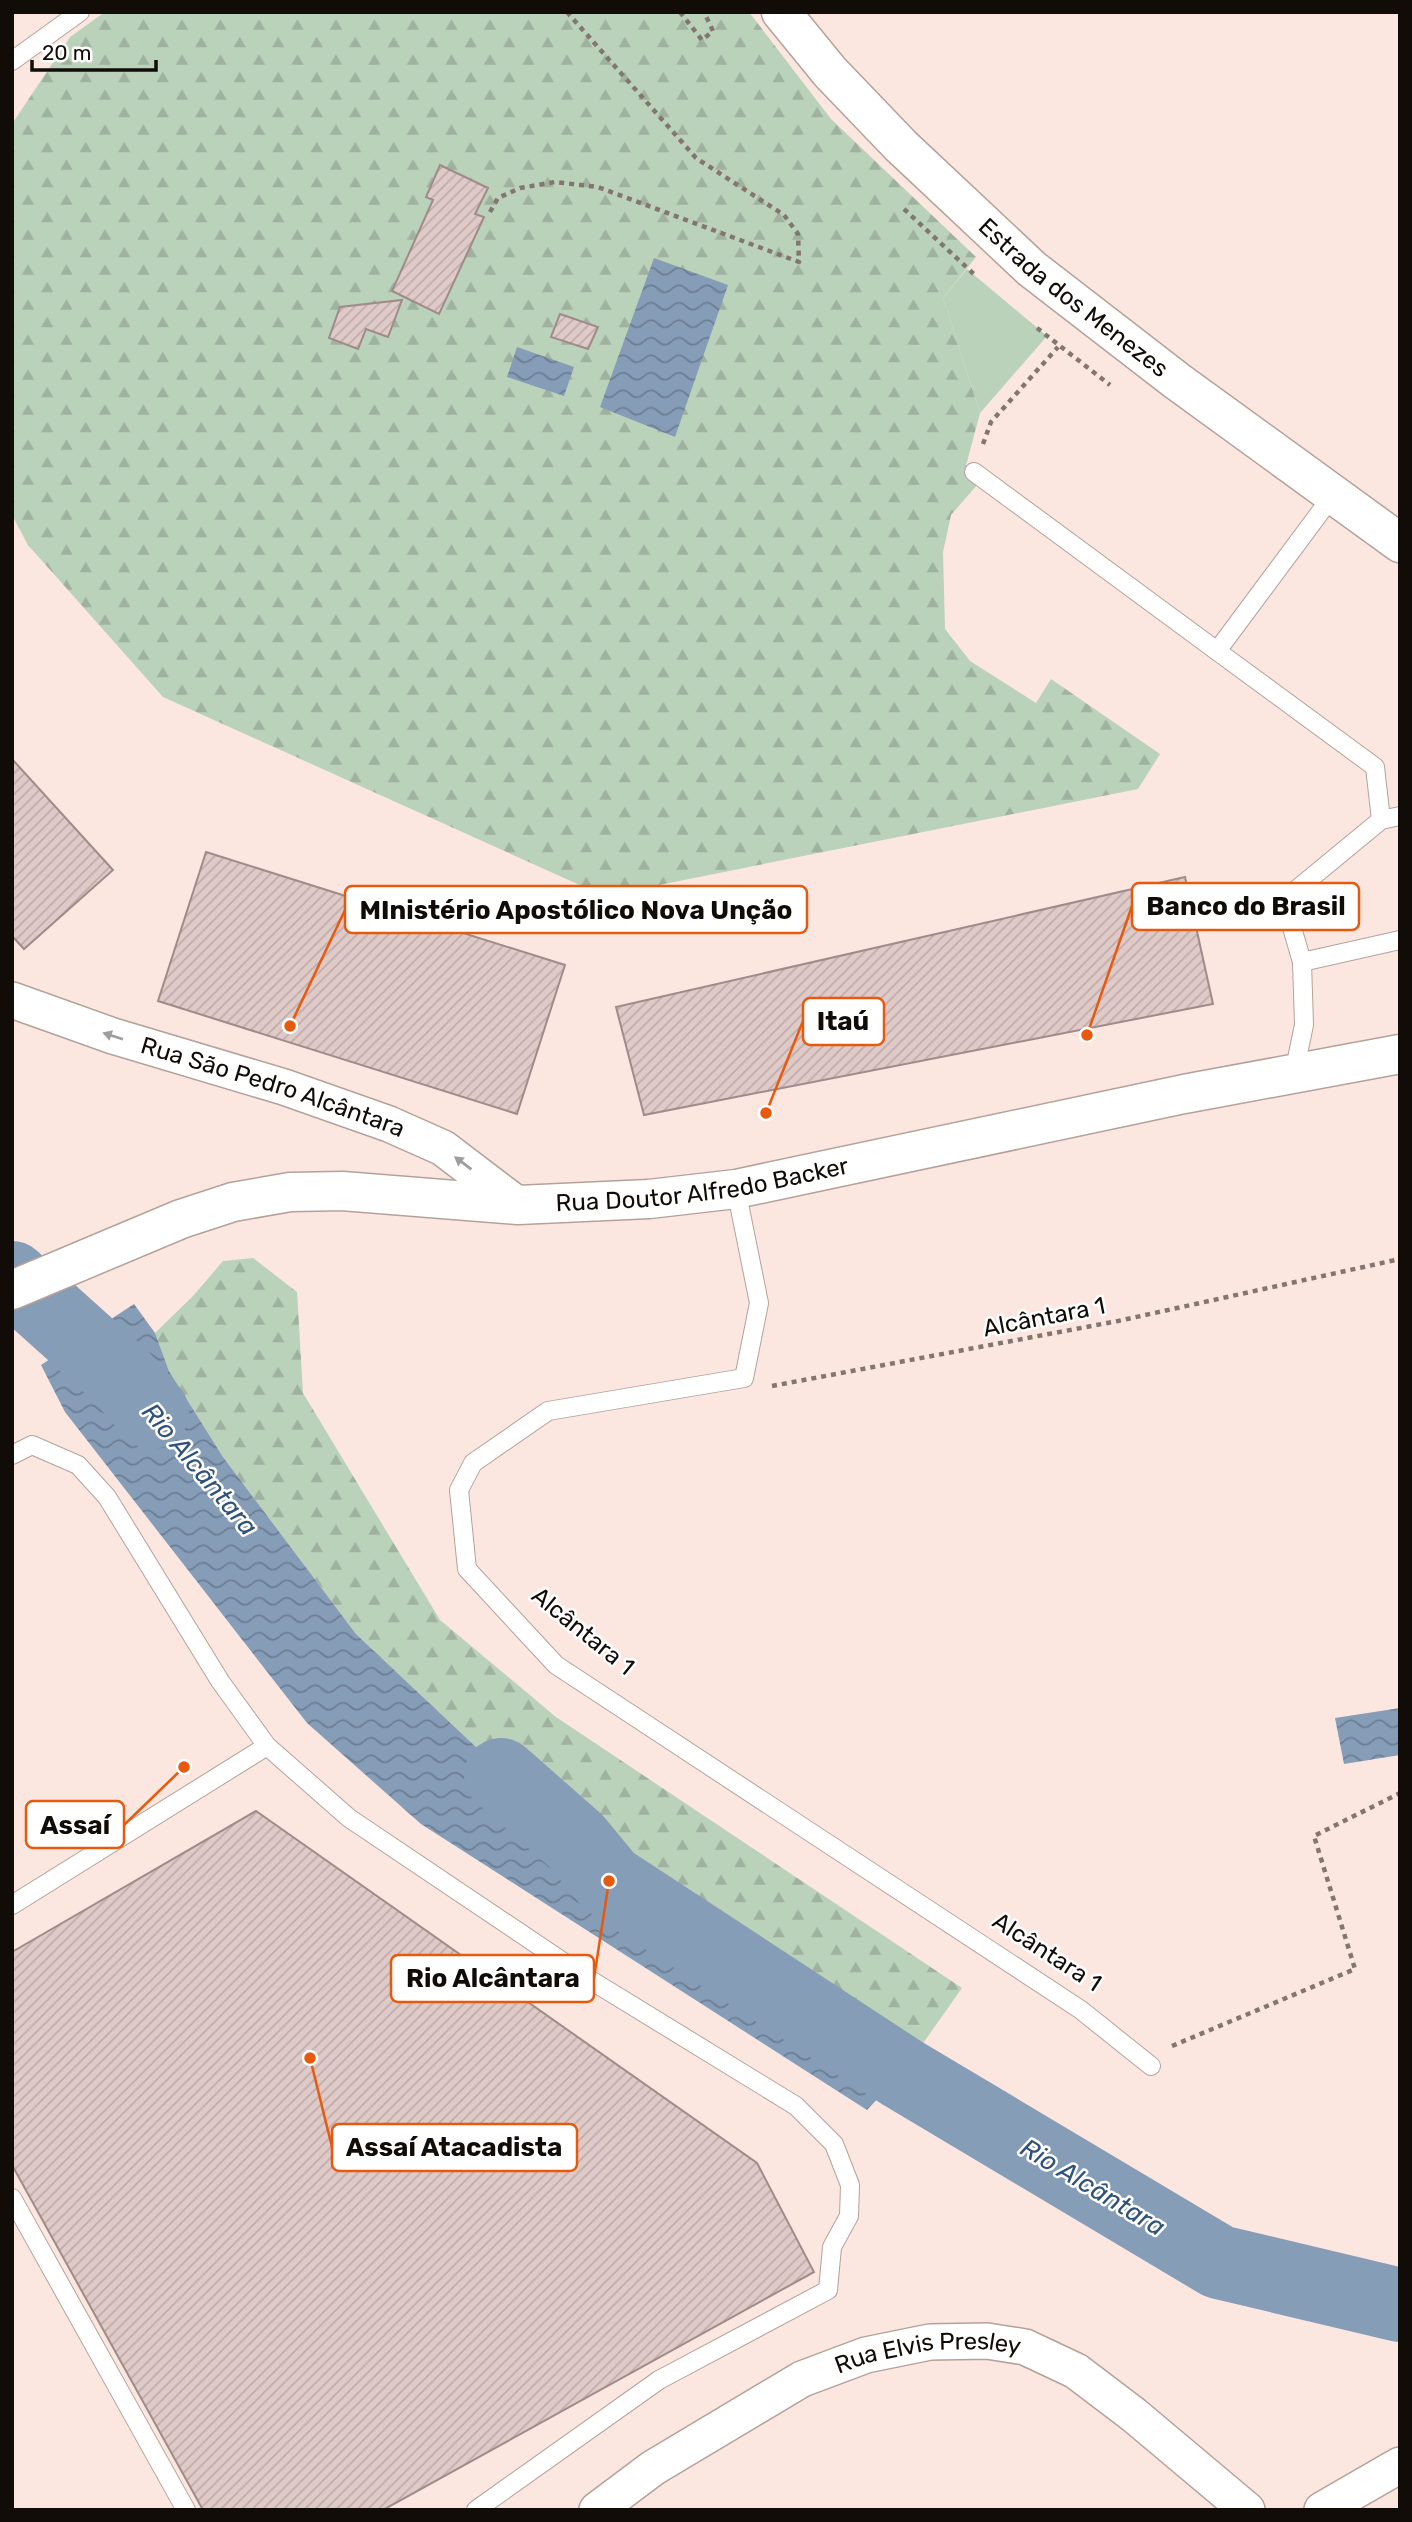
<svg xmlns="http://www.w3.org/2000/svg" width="1412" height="2522" font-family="Rubik,sans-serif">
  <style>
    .green { fill: #bad1ba }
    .forest { fill: url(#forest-firs) }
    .water { fill: url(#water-waves) }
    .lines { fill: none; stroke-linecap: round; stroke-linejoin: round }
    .river { stroke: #869db8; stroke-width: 74 }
    .building { fill: url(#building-hatch); stroke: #9f8b89; stroke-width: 2 }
    .service-casing { stroke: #b4a29a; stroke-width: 20 }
    .minor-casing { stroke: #b4a29a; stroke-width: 38 }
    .secondary-casing { stroke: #b4a29a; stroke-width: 41 }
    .primary-casing { stroke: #b4a29a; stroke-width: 41 }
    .path { stroke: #837671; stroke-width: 4.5; stroke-dasharray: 5 5; stroke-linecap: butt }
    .service { stroke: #fff; stroke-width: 18 }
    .minor { stroke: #fff; stroke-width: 35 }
    .secondary { stroke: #fff; stroke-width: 38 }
    .primary { stroke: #fff; stroke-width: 38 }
    .oneway { fill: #a09e9d }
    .labels { text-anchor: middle; stroke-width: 5; stroke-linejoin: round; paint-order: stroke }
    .street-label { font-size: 24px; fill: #120c09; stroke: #fff }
    .water-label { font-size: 26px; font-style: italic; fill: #31537b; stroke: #fff }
    .leader { fill: none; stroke: #e8590c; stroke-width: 2.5 }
    .callout-dot { fill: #e8590c; stroke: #fff; stroke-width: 2.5 }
    .callout { fill: #fff; stroke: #e8590c; stroke-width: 2.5 }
    .callout-label { font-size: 26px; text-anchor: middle; font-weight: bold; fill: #120c09 }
  </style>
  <defs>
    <pattern id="forest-firs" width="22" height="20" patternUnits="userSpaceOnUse" patternTransform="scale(1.75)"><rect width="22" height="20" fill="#bad1ba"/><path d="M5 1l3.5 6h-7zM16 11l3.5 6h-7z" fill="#9fb29f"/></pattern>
    <pattern id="water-waves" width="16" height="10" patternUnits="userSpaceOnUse" patternTransform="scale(1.75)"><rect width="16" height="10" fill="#869db8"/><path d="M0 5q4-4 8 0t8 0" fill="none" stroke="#6c7e94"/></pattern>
    <pattern id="building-hatch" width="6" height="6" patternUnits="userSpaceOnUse" patternTransform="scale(1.75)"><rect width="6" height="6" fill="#dfcac8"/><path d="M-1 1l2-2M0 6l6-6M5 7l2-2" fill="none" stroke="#beacaa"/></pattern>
  </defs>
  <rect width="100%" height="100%" fill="#fbe7e0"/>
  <polygon class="green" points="967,269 1047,336 980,413 943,298"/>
  <g class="forest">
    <polygon points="105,12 749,12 831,119 976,257 943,298 980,413 964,473 977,485 951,515 943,552 945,629 970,661 1036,703 1051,679 1160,754 1138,789 604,896 163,697 28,545 12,515 12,124 70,37"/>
    <polygon points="253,1258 297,1292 303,1393 440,1620 556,1717 962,1988 902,2073 576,1841 356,1634 223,1457 169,1371 155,1333 194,1295 223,1261"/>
  </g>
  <g class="water">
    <polygon points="654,258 728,285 675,437 600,407"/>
    <polygon points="517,347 574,367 564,396 507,377"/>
    <polygon points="134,1304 155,1333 169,1371 223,1457 356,1634 576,1841 609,1881 902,2073 867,2110 421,1824 307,1723 65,1412 41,1365"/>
    <polygon points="1400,1708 1400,1755 1344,1764 1335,1718"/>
  </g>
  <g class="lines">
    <g class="river">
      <polyline points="12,1278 120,1375 152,1412"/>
      <polyline points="501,1775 576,1841 609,1881 902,2073 1219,2262 1400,2305"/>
    </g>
  </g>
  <g class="building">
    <polygon points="440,165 488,188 475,214 484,217 439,314 392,291 433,200 426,197"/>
    <polygon points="402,300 388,337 366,329 358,349 329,338 340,307"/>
    <polygon points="560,314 598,327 588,349 551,337"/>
    <polygon points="12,759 113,870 24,949 12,936"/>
    <polygon points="206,852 565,965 517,1114 158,1001"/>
    <polygon points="1185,877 1213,1004 644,1115 616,1007"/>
    <polygon points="256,1811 757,2163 814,2272 383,2510 203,2510 12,2165 12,1952"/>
  </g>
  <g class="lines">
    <g class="service-casing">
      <g id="service">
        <polyline points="12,61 80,12"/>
        <polyline points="974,472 1217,651"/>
        <polyline points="1333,495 1217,651 1375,767 1381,820"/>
        <polyline points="1400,816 1381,820 1284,900 1302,962 1400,940"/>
        <polyline points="1294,1073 1304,1025 1302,962"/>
        <polyline points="736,1189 759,1303 744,1378 548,1411 473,1463 459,1490 467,1569 556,1665 1081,2010 1151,2066"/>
        <polyline points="12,1455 32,1445 78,1465 107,1497 220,1681 267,1746 349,1818 584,1976 796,2106 834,2144 850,2185 849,2216 832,2247 828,2290 659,2380 476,2510"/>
        <polyline points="12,1905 267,1746"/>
        <polyline points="12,2198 186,2510"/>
      </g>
    </g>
    <g class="minor-casing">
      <g id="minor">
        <path id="s1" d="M 12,1000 L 113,1036 L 284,1087 L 389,1124 L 443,1148 L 518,1205"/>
        <path id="s2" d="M 597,2510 L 653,2468 L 802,2379 L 866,2355 L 930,2342 L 987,2341 L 1025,2347 L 1076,2371 L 1134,2415 L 1247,2510"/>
        <polyline points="1322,2510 1400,2465"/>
      </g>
    </g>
    <g class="secondary-casing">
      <g id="secondary">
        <path id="s3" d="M 781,12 L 830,72 L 901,146 L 1032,269 L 1177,381 L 1400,543"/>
      </g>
    </g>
    <g class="primary-casing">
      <g id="primary">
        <path id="s4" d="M 12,1290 L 181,1219 L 233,1202 L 290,1192 L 342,1191 L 518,1205 L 649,1199 L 736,1189 L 1184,1094 L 1400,1054"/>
      </g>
    </g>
    <g class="path">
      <polyline points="680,12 702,40 713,31 704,12"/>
      <polyline points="904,209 977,277"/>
      <polyline points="490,212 498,198 520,188 555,182 598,187 799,262 798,234 784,215 696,158 567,12"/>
      <polyline points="1037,328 1110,385"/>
      <polyline points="983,444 991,422 1058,347"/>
      <polyline points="772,1386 1118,1321 1400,1259"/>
      <polyline points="1172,2046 1355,1969 1314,1836 1400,1793"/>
    </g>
    <use href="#service" class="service"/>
    <use href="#minor" class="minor"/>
    <use href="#secondary" class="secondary"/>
    <use href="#primary" class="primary"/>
  </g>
  <defs><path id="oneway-solid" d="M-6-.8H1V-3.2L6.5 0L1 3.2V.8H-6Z" transform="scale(1.75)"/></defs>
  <g class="oneway">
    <use href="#oneway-solid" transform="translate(113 1036) rotate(-162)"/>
    <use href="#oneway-solid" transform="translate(463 1163) rotate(-143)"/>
  </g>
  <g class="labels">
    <g class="street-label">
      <text dy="8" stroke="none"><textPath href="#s3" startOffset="410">Estrada dos Menezes</textPath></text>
      <text dy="8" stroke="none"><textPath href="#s1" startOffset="275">Rua São Pedro Alcântara</textPath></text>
      <text dy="8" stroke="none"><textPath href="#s4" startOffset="710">Rua Doutor Alfredo Backer</textPath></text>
      <text transform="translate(1044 1317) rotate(-11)" y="8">Alcântara 1</text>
      <text transform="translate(583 1631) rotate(39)" y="8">Alcântara 1</text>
      <text transform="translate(1047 1952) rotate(33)" y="8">Alcântara 1</text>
      <text dy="8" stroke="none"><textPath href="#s2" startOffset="374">Rua Elvis Presley</textPath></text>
    </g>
    <g class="water-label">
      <text transform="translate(200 1469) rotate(50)" y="9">Rio Alcântara</text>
      <text transform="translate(1093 2187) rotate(31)" y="9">Rio Alcântara</text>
    </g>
  </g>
  <path class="leader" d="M1087 1035L1132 906M290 1026L345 910M766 1113L803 1021M184 1767L124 1825M609 1881L594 1978M310 2058L332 2147"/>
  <g class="callout-dot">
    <circle cx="1087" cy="1035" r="7"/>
    <circle cx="290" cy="1026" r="7"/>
    <circle cx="766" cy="1113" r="7"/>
    <circle cx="184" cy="1767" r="7"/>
    <circle cx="609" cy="1881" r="7"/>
    <circle cx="310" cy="2058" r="7"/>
  </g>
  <g class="callout">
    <rect x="1132" y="883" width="227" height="47" rx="7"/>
    <rect x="345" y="886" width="462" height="47" rx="7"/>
    <rect x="803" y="998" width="81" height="47" rx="7"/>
    <rect x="26" y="1801" width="98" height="47" rx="7"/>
    <rect x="391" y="1955" width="203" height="47" rx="7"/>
    <rect x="332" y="2124" width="245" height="47" rx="7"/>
  </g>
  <g class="callout-label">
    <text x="1246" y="915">Banco do Brasil</text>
    <text x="576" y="919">MInistério Apostólico Nova Unção</text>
    <text x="843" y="1030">Itaú</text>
    <text x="75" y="1834">Assaí</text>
    <text x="493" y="1987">Rio Alcântara</text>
    <text x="454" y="2156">Assaí Atacadista</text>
  </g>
  <rect width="1412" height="2522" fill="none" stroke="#120c09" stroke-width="28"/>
  <path d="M32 60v10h124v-10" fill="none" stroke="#120c09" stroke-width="3.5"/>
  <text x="42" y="60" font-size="21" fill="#120c09" stroke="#ffffff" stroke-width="5" paint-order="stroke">20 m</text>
</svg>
